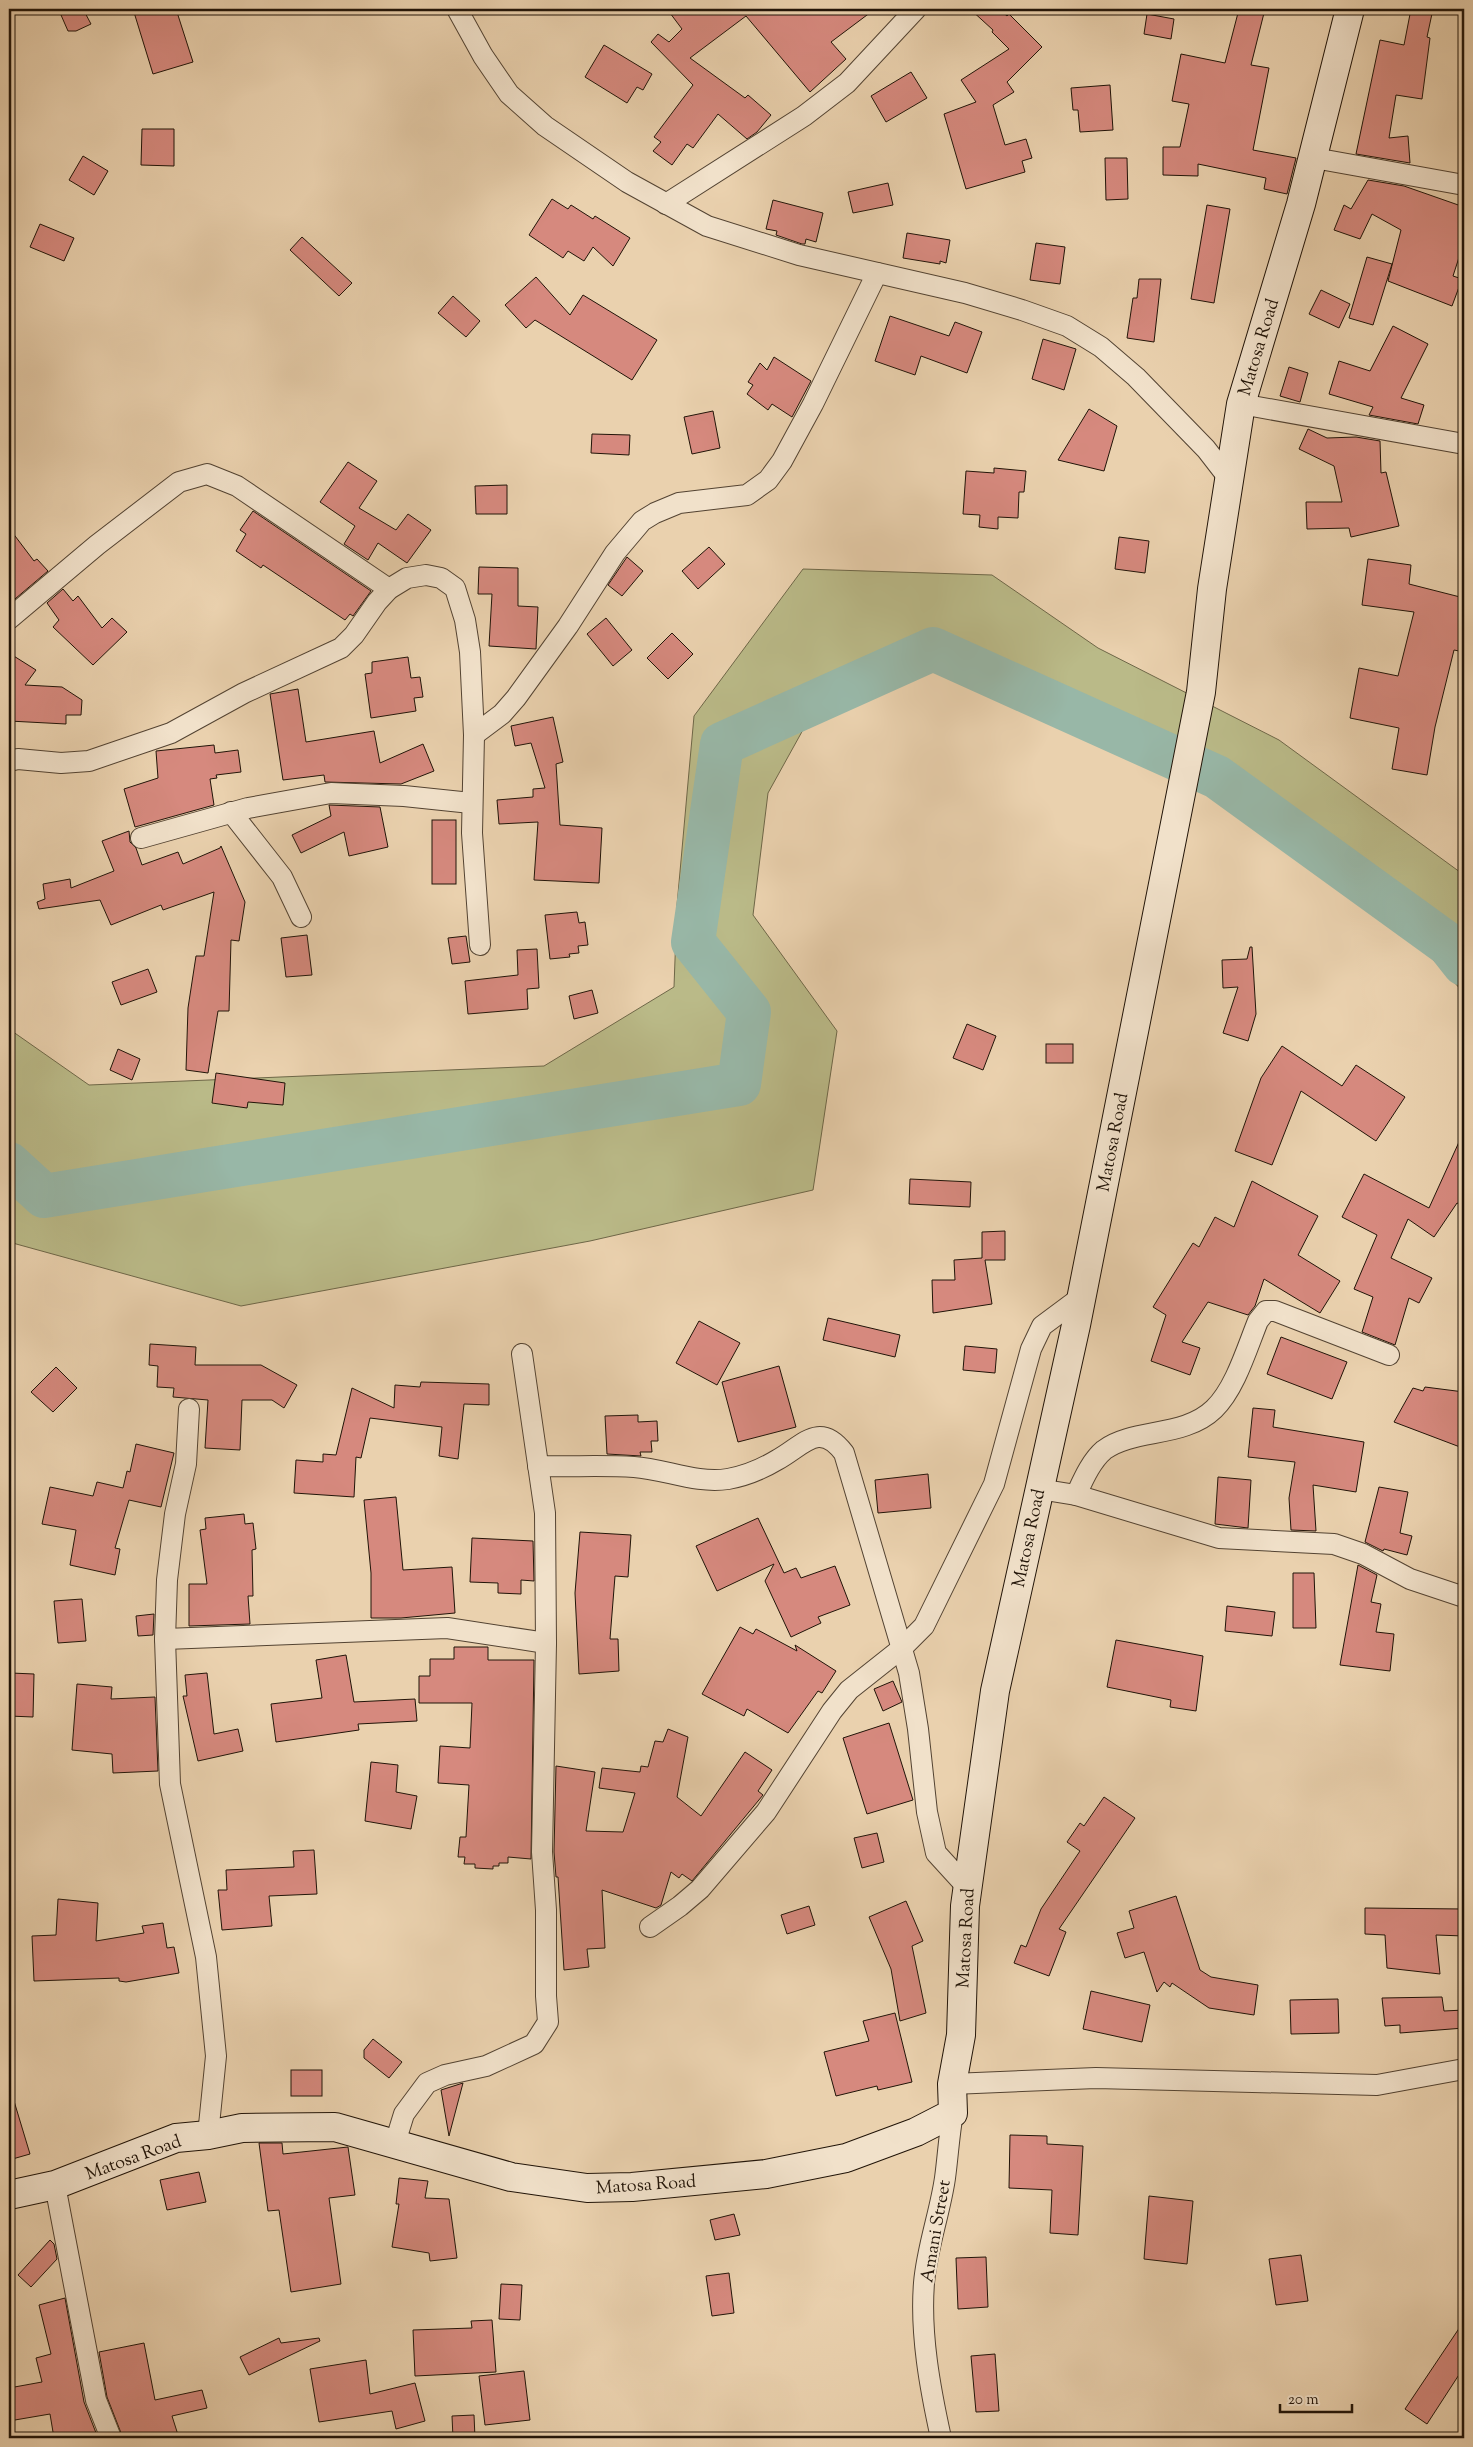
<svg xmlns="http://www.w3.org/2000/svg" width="1473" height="2447" font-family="'Sorts Mill Goudy',serif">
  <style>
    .green { fill: #baba88; stroke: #6e6748 }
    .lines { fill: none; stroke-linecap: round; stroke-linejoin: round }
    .river { stroke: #98b7a7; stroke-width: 44 }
    .building { fill: #d6897e; stroke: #211408 }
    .street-casing { stroke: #534332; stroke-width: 22 }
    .secondary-casing { stroke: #211408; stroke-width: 30 }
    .street { stroke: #f1e1ca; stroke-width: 20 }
    .secondary { stroke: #f1e1ca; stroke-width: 28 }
    .labels { text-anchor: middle; stroke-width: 4.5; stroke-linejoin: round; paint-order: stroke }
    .street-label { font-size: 18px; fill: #211408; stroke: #f1e1ca }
  </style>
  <rect width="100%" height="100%" fill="#ead1ae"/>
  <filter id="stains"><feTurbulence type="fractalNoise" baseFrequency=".004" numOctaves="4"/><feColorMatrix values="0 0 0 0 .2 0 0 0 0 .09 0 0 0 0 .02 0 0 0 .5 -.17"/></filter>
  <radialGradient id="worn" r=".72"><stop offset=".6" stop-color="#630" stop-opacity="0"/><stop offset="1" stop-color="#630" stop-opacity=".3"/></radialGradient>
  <polygon class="green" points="803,569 992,575 1098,648 1279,740 1464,875 1464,993 1372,893 1073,702 965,652 809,719 768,793 753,915 837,1031 813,1190 590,1241 241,1306 9,1242 9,1029 89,1085 544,1066 674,987 677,905 694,716"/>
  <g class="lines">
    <polyline class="river" points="9,1164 44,1196 739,1084 749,1012 693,942 722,744 933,649 1217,777 1449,945 1464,964"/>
  </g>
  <g class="building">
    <polygon points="74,9 83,9 91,24 76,31 68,31 61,15"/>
    <polygon points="133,9 176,9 193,62 153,74"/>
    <polygon points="667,9 875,9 831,42 846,59 810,92 746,16 690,58 745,98 748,95 771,115 757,132 747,139 718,114 693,148 687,144 672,165 653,151 661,142 654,137 693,85 651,42 658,34 669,42 682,29"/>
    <polygon points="970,9 999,9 1007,16 1009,14 1042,47 1007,82 1014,92 993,105 1005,145 1026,139 1032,158 1022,161 1025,172 966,189 944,114 976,102 961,80 1009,49 992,32 993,30"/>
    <polygon points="1239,9 1265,9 1251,65 1269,68 1253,150 1296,158 1287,194 1264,189 1266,178 1198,164 1198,176 1163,175 1163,147 1180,147 1189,104 1172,101 1181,54 1225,63"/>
    <polygon points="1411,9 1433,9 1427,37 1430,38 1422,99 1396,95 1389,138 1408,136 1410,163 1356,154 1380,40 1404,45"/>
    <polygon points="1147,14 1174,19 1171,39 1144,34"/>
    <polygon points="604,45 652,74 643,90 637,87 627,103 585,77"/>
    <polygon points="911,72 927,98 886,122 871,96"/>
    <polygon points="1110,85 1113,130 1080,132 1078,110 1073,110 1071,88"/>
    <polygon points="142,129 174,129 174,166 141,165"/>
    <polygon points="83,156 108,171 94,195 69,180"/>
    <polygon points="1105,158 1127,158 1128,199 1106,200"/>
    <polygon points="1368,180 1404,186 1464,207 1464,242 1453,276 1462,279 1452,306 1388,281 1401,230 1372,214 1360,239 1334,230 1344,205 1351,209"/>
    <polygon points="888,183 893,205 853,213 848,192"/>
    <polygon points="552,199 568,209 571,205 593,219 595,216 630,238 613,266 593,247 584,261 568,251 563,258 529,235"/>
    <polygon points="773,200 823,213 816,242 806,239 805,244 802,244 776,235 777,231 766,229"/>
    <polygon points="1207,205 1230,209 1214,303 1191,299"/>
    <polygon points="40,224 74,238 64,261 30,247"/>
    <polygon points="907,233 950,240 946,263 940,261 940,264 903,258"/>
    <polygon points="302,237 352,283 339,296 290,250"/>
    <polygon points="1036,243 1065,247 1060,284 1030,280"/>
    <polygon points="1367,257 1392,264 1373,325 1349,318"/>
    <polygon points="536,277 570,315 583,295 657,340 632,380 535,320 526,328 505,305"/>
    <polygon points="1139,279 1161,279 1154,342 1127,338 1133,298 1137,298"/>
    <polygon points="1321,290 1350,304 1339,328 1309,314"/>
    <polygon points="453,296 480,321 466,337 438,313"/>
    <polygon points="890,316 949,336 955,322 982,332 967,373 921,356 915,375 875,361"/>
    <polygon points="1393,326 1428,344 1401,398 1424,405 1418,424 1369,415 1373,407 1329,394 1339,361 1370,371"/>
    <polygon points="1043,339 1076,349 1064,390 1032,379"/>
    <polygon points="774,357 811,381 792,417 772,404 768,410 747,394 753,385 748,382 760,363 767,370"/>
    <polygon points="1289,367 1308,373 1300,402 1280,396"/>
    <polygon points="1089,409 1117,426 1104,471 1058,460"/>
    <polygon points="713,411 720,448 692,454 684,417"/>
    <polygon points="1308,429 1327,438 1356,437 1380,441 1381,473 1386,472 1399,526 1351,537 1349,528 1307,529 1306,502 1342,502 1334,466 1299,449"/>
    <polygon points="592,434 630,435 629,455 591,453"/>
    <polygon points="348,462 377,481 359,508 396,530 408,514 431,530 407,563 378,543 368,560 344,544 355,526 320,502"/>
    <polygon points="994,468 1026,471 1024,492 1019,492 1018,518 998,517 998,529 979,527 980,515 963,514 966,471 994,473"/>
    <polygon points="507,485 507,514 476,514 475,486"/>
    <polygon points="253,511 371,591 353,616 350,614 345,620 263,565 261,568 236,551 246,534 240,530"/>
    <polygon points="9,528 34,561 37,559 48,571 9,604"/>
    <polygon points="1119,537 1149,541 1145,573 1115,569"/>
    <polygon points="709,547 725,564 698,589 682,571"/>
    <polygon points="627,557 643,571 622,596 608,585"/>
    <polygon points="1368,559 1411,565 1409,584 1464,598 1464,652 1454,650 1435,727 1427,775 1392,769 1399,728 1350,718 1359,668 1398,676 1414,612 1362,605"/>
    <polygon points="479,567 518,568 518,606 538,607 536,649 489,646 492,594 478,594"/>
    <polygon points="63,589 73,601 78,596 102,628 112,618 127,632 93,665 53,627 59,620 47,603"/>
    <polygon points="606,618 632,650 613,666 587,634"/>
    <polygon points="672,633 693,654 668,679 647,658"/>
    <polygon points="9,653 36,670 25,685 62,687 82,700 81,715 66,715 66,724 9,721"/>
    <polygon points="408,657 411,678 420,677 423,697 414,698 416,711 371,718 365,674 372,673 372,662"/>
    <polygon points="298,689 306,742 374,731 380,763 423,744 434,771 401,784 325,782 324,775 283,780 270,694"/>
    <polygon points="553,717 563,762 556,764 560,825 602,828 599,883 534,880 538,822 499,824 497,800 533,797 533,789 545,788 531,743 515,746 511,726"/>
    <polygon points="214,745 215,753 238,750 241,772 216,775 217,778 210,779 214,805 135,827 124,789 158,778 156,751"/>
    <polygon points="329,805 380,807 388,847 349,856 344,832 301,853 292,835 331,816"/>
    <rect x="432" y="820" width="24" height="64"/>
    <polygon points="129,831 130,842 136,848 142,865 178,852 183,864 220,848 221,846 245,902 239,941 231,940 229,1011 218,1011 208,1073 186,1070 188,1008 196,956 204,956 214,892 163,910 161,905 111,925 100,900 39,909 37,902 45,899 43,884 70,879 71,888 114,871 102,841"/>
    <polygon points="577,912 579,923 585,922 588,945 578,946 579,953 569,954 570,957 550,959 545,915"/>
    <polygon points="307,935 312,975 286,977 281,938"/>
    <polygon points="466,936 470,962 452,964 448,938"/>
    <polygon points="1250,947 1252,947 1256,1014 1248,1041 1223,1033 1238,987 1223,988 1222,960 1247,959"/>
    <polygon points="537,949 539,988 527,989 528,1009 468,1014 465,981 518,975 517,950"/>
    <polygon points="148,969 157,992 121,1005 112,982"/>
    <polygon points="592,990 598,1013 574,1019 569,996"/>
    <polygon points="967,1024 996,1036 983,1070 953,1058"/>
    <rect x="1046" y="1044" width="27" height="19"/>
    <polygon points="1282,1046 1342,1086 1356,1065 1405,1097 1376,1141 1301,1091 1272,1165 1235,1151 1261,1078"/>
    <polygon points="118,1049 140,1059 132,1080 110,1070"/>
    <polygon points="216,1073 285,1083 283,1105 248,1102 247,1108 212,1103"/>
    <polygon points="1464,1131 1464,1206 1457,1203 1434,1237 1408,1219 1391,1258 1432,1278 1419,1303 1409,1298 1395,1345 1362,1332 1373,1297 1354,1289 1377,1235 1342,1217 1364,1174 1429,1208"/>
    <polygon points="910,1179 971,1182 970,1207 909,1204"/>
    <polygon points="1252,1181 1318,1216 1298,1255 1340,1281 1320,1313 1264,1279 1255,1306 1248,1315 1208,1302 1182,1342 1200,1348 1190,1375 1151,1361 1166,1315 1153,1307 1193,1243 1199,1247 1215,1217 1234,1227"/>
    <polygon points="1005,1231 1005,1260 985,1260 992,1304 933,1313 932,1280 955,1280 954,1260 982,1258 982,1232"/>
    <polygon points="828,1318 900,1335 895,1357 823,1340"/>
    <polygon points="699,1321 740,1343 717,1385 676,1363"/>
    <polygon points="1281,1337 1347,1362 1332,1399 1267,1374"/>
    <polygon points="150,1344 196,1347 195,1365 261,1365 297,1385 284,1408 272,1400 242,1400 240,1450 205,1448 208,1400 173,1397 174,1388 157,1387 158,1366 149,1365"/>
    <polygon points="965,1346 997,1349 995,1373 963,1370"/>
    <polygon points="779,1366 796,1427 738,1442 722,1382"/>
    <polygon points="56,1367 77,1388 53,1412 31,1392"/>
    <polygon points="421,1382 489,1384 489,1405 464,1404 458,1459 439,1456 442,1427 370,1418 361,1458 356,1457 354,1497 294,1493 296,1460 323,1462 323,1454 336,1455 352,1388 394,1408 395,1385 420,1387"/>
    <polygon points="1425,1387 1464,1392 1460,1447 1394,1422 1413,1388 1423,1391"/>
    <polygon points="1253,1408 1275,1410 1273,1427 1364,1442 1356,1492 1313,1485 1316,1531 1291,1530 1289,1498 1295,1462 1248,1457"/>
    <polygon points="638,1415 638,1422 657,1421 658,1441 651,1441 652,1452 640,1452 641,1456 607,1454 605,1416"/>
    <polygon points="136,1444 174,1453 161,1507 129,1500 115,1548 120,1549 115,1575 70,1565 76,1530 42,1524 50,1487 93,1496 97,1482 123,1488 127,1471 130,1472"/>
    <polygon points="928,1474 931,1508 878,1513 875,1480"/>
    <polygon points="1218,1477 1251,1480 1248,1528 1215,1524"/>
    <polygon points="1379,1487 1408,1492 1400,1533 1412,1536 1407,1555 1384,1549 1383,1551 1365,1542"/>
    <polygon points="396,1497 403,1570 452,1567 455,1613 401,1618 371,1618 371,1573 364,1500"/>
    <polygon points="244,1514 245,1524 253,1523 256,1549 252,1550 253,1596 248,1596 250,1624 189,1626 189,1584 207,1584 200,1530 206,1529 205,1518"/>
    <polygon points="758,1518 784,1573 796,1568 801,1578 835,1566 850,1605 818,1617 821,1623 791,1637 765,1581 774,1564 717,1591 696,1546"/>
    <polygon points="580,1532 631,1535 628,1577 615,1576 610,1639 618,1639 619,1671 579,1674 575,1593"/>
    <polygon points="472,1538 533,1541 534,1581 521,1580 521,1594 498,1593 498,1583 470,1582"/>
    <polygon points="1358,1565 1377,1575 1371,1602 1381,1604 1376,1632 1394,1634 1390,1671 1340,1665"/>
    <polygon points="1293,1573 1314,1573 1316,1628 1293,1628"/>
    <polygon points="82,1599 86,1641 58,1643 54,1601"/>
    <polygon points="1227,1606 1275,1612 1272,1636 1225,1631"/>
    <polygon points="154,1614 153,1635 138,1636 136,1616"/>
    <polygon points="740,1627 753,1634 756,1629 797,1651 795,1645 836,1671 822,1693 818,1691 788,1733 747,1709 744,1716 702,1694"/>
    <polygon points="1116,1640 1203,1656 1196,1711 1170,1707 1171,1700 1107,1687"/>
    <polygon points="454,1647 488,1647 488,1660 534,1660 531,1859 508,1857 508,1863 499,1863 499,1866 493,1866 493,1869 475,1868 475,1864 464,1864 465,1857 458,1857 460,1837 466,1837 469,1785 438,1783 440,1746 470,1748 472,1703 419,1703 419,1676 430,1676 430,1659 454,1659"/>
    <polygon points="346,1655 354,1702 415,1699 417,1721 358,1724 359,1730 276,1742 271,1704 322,1698 316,1660"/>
    <polygon points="11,1673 34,1674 33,1717 9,1716"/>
    <polygon points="207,1673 214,1734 238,1729 243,1751 198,1761 183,1696 187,1696 185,1675"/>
    <polygon points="893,1681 902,1702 883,1711 874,1689"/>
    <polygon points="77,1684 112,1687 111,1699 155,1697 158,1771 113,1773 112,1754 72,1750"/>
    <polygon points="889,1723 913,1800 867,1814 843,1738"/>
    <polygon points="668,1729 688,1737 677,1797 701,1816 745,1752 772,1770 758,1791 763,1795 692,1881 682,1874 679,1878 671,1872 661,1905 656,1908 602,1890 605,1948 587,1949 589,1967 564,1970 558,1877 556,1877 554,1852 556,1766 595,1772 586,1831 623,1832 635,1793 599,1788 602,1768 640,1772 641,1766 648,1767 655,1741 663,1742"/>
    <polygon points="371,1762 398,1765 396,1792 417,1796 411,1829 365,1821"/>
    <polygon points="1104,1797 1135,1818 1059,1929 1066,1932 1049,1976 1014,1963 1021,1945 1026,1947 1041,1909 1080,1851 1067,1842 1080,1823 1084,1826"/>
    <polygon points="877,1833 884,1862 862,1868 854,1838"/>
    <polygon points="314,1850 317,1894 269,1896 272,1926 222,1930 218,1890 227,1890 226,1870 294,1867 293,1851"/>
    <polygon points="1176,1896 1200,1970 1211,1977 1258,1985 1254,2015 1209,2008 1172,1983 1170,1987 1164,1982 1157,1992 1144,1952 1125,1958 1117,1933 1134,1928 1129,1911"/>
    <polygon points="58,1899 98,1903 96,1941 144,1933 142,1926 163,1923 167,1948 174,1947 179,1973 126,1982 119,1981 119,1978 34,1981 32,1936 56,1935"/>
    <polygon points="906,1901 923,1941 912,1946 926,2013 900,2021 891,1969 869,1917"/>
    <polygon points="809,1906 815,1925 787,1934 781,1915"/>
    <polygon points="1365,1908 1464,1909 1464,1936 1436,1935 1440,1974 1387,1968 1385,1935 1365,1934"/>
    <polygon points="1091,1991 1150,2005 1142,2042 1083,2029"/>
    <polygon points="1442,1997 1444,2011 1464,2010 1464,2028 1400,2033 1400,2025 1385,2026 1382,1998"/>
    <polygon points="1338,1999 1339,2033 1291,2034 1290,2000"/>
    <polygon points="895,2013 912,2082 878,2090 877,2086 836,2096 824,2052 869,2041 863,2021"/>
    <polygon points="373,2039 402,2062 389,2078 364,2058 364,2050"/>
    <rect x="291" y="2070" width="31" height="26"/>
    <polygon points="463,2083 449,2136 441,2090"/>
    <polygon points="9,2101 14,2101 30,2154 9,2160"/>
    <polygon points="1010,2135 1047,2136 1047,2144 1083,2146 1078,2235 1050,2233 1052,2190 1009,2188"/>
    <polygon points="259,2143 282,2143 283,2154 348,2147 355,2195 329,2198 341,2284 291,2292 279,2210 268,2211"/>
    <polygon points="199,2172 206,2202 167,2210 160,2180"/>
    <polygon points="399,2178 428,2181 425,2198 449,2199 457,2258 430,2261 429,2253 392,2247 399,2204 396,2204"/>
    <polygon points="1149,2196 1193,2201 1187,2264 1144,2259"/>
    <polygon points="734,2214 740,2235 715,2240 710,2220"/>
    <polygon points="50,2240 54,2244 57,2259 31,2287 18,2275"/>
    <polygon points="1301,2255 1308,2301 1276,2305 1269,2259"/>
    <polygon points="986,2257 988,2307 958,2309 956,2258"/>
    <polygon points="729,2273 734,2313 712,2316 706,2276"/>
    <polygon points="501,2284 522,2285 520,2320 499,2319"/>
    <polygon points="65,2298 84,2402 98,2438 54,2438 50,2414 9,2421 9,2388 42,2382 36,2358 51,2354 39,2305"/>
    <polygon points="492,2320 496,2372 415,2376 413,2330 472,2328 471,2321"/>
    <polygon points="1464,2321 1464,2367 1427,2424 1405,2409"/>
    <polygon points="279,2338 281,2343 319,2338 320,2341 249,2375 240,2357"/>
    <polygon points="144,2343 155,2400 202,2390 207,2408 172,2416 179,2438 123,2438 107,2397 99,2352"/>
    <polygon points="995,2354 999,2411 976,2412 971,2356"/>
    <polygon points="366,2360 370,2394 415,2383 425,2421 396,2429 392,2411 319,2422 310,2369"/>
    <polygon points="524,2371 530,2420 485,2425 479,2376"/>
    <polygon points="474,2415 475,2438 453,2438 452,2416"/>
  </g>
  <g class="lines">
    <g class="street-casing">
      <g id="street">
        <polyline points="457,9 483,56 509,94 545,126 627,182 707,226 799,255 965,293 1022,310 1067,326 1101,347 1136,377 1206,449 1230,480"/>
        <polyline points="1314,158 1464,185"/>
        <polyline points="666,204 804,116 847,83 916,9"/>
        <polyline points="1241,404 1464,444"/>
        <polyline points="9,619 97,545 179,482 207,474 237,486 389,589"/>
        <polyline points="474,735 502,714 516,698 568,626 615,553 642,521 655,513 679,503 747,495 768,480 782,461 813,404 877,273"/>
        <polyline points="9,761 18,759 61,763 89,761 171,733 244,693 341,648 354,635 377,602 389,589 407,578 426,575 441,578 455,588 465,620 470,652 474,735 472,833 480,945"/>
        <polyline points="231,812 282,877 301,917"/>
        <polyline points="141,838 248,808 331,793 404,796 471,803"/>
        <polyline points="189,1409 186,1464 175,1514 167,1580 165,1639 170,1784 206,1957 216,2056 208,2135"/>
        <path d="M 538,1466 C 570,1467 602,1465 634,1467 C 665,1469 696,1484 728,1479 C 745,1476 762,1469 777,1460 C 803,1446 819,1420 844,1453 L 909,1673 L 918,1729 L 927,1812 L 936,1853 L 967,1887"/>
        <polyline points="1039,1489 1076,1495 1219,1538 1334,1544 1363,1554 1410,1579 1464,1597"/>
        <path d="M 1076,1495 C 1083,1480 1091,1461 1104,1450 C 1134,1428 1184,1438 1214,1409 C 1235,1389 1247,1348 1258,1321 L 1266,1311 L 1275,1311 L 1389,1355"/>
        <polyline points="165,1639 447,1628 546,1643"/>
        <polyline points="650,1927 680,1906 700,1889 766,1812 832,1711 849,1690 902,1648 924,1626 994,1484 1031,1349 1042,1326 1081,1297"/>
        <polyline points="952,2084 1096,2078 1377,2085 1464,2069"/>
        <polyline points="395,2143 404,2114 427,2083 445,2075 486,2066 534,2044 548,2022 546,1996 546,1910 542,1852 546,1643 545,1513 522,1354"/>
        <polyline points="55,2185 96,2400 111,2438"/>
        <path d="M 941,2438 C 930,2388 920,2334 924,2283 C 927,2247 940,2213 945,2178 C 948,2156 949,2135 953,2113"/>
      </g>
    </g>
    <g class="secondary-casing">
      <polyline id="secondary" points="9,2195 55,2185 176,2138 208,2135 242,2128 335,2127 511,2177 587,2188 632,2187 766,2174 846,2158 916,2132 953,2113 952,2084 961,2035 965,1906 995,1691 1076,1325 1201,692 1212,589 1241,404 1301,204 1350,9"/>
    </g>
    <use href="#street" class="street"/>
    <use href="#secondary" class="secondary"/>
  </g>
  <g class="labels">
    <g class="street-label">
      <text transform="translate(1258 347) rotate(-73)" y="6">Matosa Road</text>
      <text transform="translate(1112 1142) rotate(-79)" y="6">Matosa Road</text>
      <text transform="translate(1028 1538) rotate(-78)" y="6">Matosa Road</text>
      <text transform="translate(965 1938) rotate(-87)" y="6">Matosa Road</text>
      <text transform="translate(133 2157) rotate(-20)" y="6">Matosa Road</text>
      <text transform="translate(646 2184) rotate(-4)" y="6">Matosa Road</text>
      <text transform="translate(935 2231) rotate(-80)" y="6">Amani Street</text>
    </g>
  </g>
  <rect width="1473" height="2447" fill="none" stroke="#ead1ae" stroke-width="30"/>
  <rect x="10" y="10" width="1453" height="2427" fill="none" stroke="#211408" stroke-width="2.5"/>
  <rect x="15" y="15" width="1443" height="2417" fill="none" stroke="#211408"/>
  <path d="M1280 2404v8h72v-8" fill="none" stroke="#211408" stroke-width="2.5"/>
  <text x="1288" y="2404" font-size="15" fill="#211408" stroke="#f1e1ca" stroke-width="4" paint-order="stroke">20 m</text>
  <rect width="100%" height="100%" filter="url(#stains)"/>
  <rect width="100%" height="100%" fill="url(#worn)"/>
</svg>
